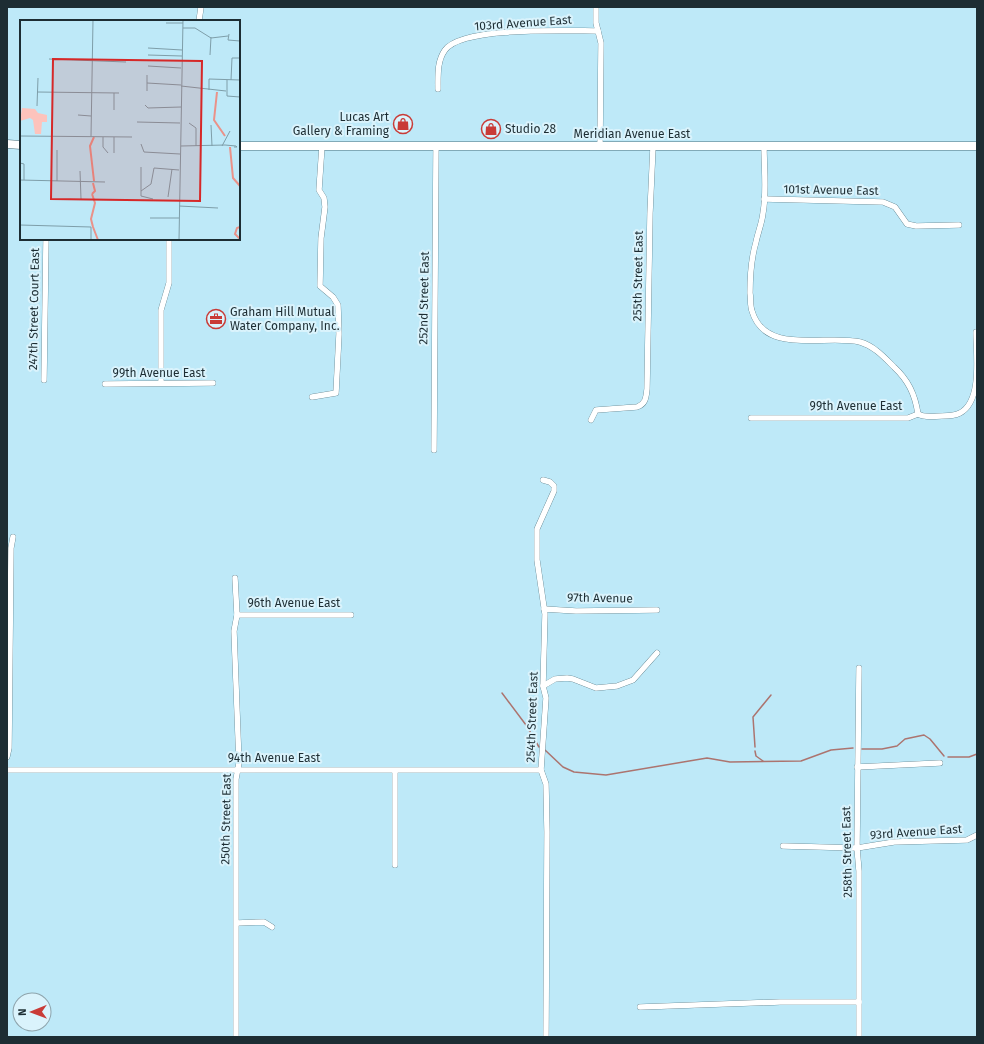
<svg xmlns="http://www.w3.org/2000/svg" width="984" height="1044" font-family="'Fira Sans',sans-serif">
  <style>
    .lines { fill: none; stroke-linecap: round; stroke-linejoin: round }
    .stream { stroke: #ac746f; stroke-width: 1.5 }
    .street-casing { stroke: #456c79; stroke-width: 6 }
    .primary-casing { stroke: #456c79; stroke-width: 9 }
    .street { stroke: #fff; stroke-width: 5.5 }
    .primary { stroke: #fff; stroke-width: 8 }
    .labels { text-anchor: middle; stroke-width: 4; stroke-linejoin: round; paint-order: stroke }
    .street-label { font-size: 12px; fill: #1d2d33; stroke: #daf3fc }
    .poi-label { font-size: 12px; fill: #1d2d33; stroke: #daf3fc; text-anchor: start }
    .inset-river { fill: none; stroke: #ea9289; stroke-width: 2 }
    .inset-road { fill: none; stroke: #7e9ea9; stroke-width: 1 }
    .view { fill: #d62828; fill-opacity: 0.15; stroke: #d62828; stroke-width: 2 }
    .inset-edge { fill: none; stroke: #1d2d33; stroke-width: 2 }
  </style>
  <rect width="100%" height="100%" fill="#bee9f8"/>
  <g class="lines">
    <g class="stream">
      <polyline points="502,693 526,725 539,747"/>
      <polyline points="755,747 753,717 771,695"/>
      <polyline points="862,749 882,749 897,746 905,739 924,735 930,739 944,756"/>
      <polyline points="545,750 563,767 574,772 606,775 707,758 730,762 801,761 831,750 853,748"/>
      <polyline points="755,751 756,756 763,761"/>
      <polyline points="948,757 969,757 977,754"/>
    </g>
    <g class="street-casing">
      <g id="street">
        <polyline points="596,7 596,23 601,43 600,145"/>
        <polyline points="199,21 201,7"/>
        <path d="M 438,89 C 438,75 437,61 445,50 C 463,26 568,31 598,31"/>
        <path d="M 764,146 C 764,168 767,192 763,213 C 762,223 758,232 756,242 C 751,259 750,276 750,293 C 751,299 750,306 752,311 C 765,356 826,334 860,342 C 874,346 884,357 894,367 C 908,380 915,394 918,414"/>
        <polyline points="764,199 883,202 895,207 907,224 916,226 959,225"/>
        <polyline points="44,380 46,239"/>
        <polyline points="161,383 161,310 169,283 169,239"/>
        <polyline points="105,384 213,383"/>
        <polyline points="312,397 336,393 339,334 338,305 333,297 320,286 321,238 325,207 324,198 319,190 322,146"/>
        <path d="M 751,418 L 908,418 L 918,414 C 924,418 935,416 942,416 C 948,416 954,416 960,413 C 983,401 976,353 976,332"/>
        <path d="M 591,420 L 596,410 L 637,407 C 646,404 646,397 647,389 L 650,213 L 653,147"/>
        <polyline points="434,450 436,147"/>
        <polyline points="543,480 550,482 554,486 554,491 537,529 537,560 545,614 543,686 546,698 541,770 546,784 547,832 546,1037"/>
        <polyline points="235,578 237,615 234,631 239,763 236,779 236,1037"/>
        <polyline points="544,609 576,611 657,610"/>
        <polyline points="237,615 351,615"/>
        <polyline points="543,686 555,679 567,678 573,679 596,688 617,686 633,680 657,653"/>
        <polyline points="7,757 9,748 11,548 13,537"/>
        <polyline points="857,767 940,763"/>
        <polyline points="7,770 541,770"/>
        <polyline points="783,846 857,848 894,842 967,840 977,835"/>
        <polyline points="395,865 395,771"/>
        <polyline points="237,923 264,922 272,927"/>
        <polyline points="640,1007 780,1002 859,1002"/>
        <polyline points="859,1037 859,871 857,848 859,668"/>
      </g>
    </g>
    <g class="primary-casing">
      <g id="primary">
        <polyline points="7,144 21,145"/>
        <polyline points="239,146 977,146"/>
      </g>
    </g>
    <use href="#street" class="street"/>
    <use href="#primary" class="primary"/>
  </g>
  <defs>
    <g id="shop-ring" transform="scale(1)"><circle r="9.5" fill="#daf3fc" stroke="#c93b37" stroke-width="1.5"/><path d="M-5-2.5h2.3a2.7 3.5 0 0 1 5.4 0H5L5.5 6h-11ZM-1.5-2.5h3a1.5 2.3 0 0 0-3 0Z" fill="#c93b37"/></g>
    <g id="office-ring" transform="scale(1)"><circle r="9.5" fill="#daf3fc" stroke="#c93b37" stroke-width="1.5"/><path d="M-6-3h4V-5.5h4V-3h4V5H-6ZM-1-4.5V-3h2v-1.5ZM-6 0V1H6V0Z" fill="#c93b37"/></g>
  </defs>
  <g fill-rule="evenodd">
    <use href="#shop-ring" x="403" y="124"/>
    <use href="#shop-ring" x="491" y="129"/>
    <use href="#office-ring" x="216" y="319"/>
  </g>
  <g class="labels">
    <g class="street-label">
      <text transform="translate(523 23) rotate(-4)" y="4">103rd Avenue East</text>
      <text x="632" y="138">Meridian Avenue East</text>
      <text transform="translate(831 190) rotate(1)" y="4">101st Avenue East</text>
      <text transform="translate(638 276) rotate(-89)" y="4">255th Street East</text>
      <text transform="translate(424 298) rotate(-89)" y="4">252nd Street East</text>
      <text transform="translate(34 309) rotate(-89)" y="4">247th Street Court East</text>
      <text x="159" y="377">99th Avenue East</text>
      <text x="856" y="410">99th Avenue East</text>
      <text transform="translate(600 598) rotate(1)" y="4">97th Avenue</text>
      <text x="294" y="607">96th Avenue East</text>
      <text transform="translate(532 717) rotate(-88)" y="4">254th Street East</text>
      <text x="274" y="762">94th Avenue East</text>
      <text transform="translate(226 819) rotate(-89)" y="4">250th Street East</text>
      <text transform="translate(916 832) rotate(-4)" y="4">93rd Avenue East</text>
      <text transform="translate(847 852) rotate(-91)" y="4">258th Street East</text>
    </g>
    <g class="poi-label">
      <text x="389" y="121" text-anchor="end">Lucas Art<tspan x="389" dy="14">Gallery &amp; Framing</tspan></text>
      <text x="505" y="133">Studio 28</text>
      <text x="230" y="316">Graham Hill Mutual<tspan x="230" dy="14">Water Company, Inc.</tspan></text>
    </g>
  </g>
  <g transform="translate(20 20)">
    <rect width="220" height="220" fill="#bee9f8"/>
    <path d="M 2,88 L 15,89 L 18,93 L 27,95 L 27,102 L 22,102 L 21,114 L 15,114 L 13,100 L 10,98 L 0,101 Z" fill="#fdc3bc"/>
    <path class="inset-river" d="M 197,72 L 194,100 L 205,116M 74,117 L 70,126 L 74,161M 210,127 L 213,158 L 220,166M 72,174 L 75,183 L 71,199 L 73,207M 72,174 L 75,171 L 73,163M 73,207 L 78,220M 220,207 L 217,208 L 215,214 L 220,219"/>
    <path class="inset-road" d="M 146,3 L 163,3M 163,8 L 175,8 L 191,18 L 208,16M 209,14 L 208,20 L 220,21M 128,28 L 162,30M 128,35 L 162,36M 190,35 L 191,17M 29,39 L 106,42M 128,46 L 161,48M 207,60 L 207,76 L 220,77M 211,60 L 212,38 L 220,38M 127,63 L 161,65M 161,66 L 206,71M 189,70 L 189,59 L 220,60M 127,71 L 127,55M 17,72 L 99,73M 125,85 L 128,88 L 161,87M 17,86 L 18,58M 94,90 L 94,73M 58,95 L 71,96M 117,102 L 160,103M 169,103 L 176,108 L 176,126M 191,105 L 192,126M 0,116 L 112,117M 71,116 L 73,0M 83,117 L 83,127 L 88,133M 121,124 L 124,132 L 160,134M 161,126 L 205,125 L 216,126 L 217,127 L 214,127M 202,126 L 210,111M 37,130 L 37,161M 94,133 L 94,117M 0,143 L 4,144 L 4,160M 121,147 L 121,176 L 133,179M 60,151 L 61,179M 0,160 L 85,162M 121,171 L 131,164 L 134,148 L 159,150M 148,177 L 152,149M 159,186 L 198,188M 130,198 L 159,198M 0,205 L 71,207 L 71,220M 159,220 L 163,0"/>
    <path class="view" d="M 33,39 L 182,41 L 180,181 L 31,179 Z"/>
    <rect width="220" height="220" class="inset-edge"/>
  </g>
  <rect width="984" height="1044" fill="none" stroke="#1d2d33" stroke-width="16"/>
  <g transform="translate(32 1012) rotate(269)"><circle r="19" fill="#daf3fc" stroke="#8ea4ac"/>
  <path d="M0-3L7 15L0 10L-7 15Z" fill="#c93b37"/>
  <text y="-6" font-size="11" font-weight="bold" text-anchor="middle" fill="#1d2d33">N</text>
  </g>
</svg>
